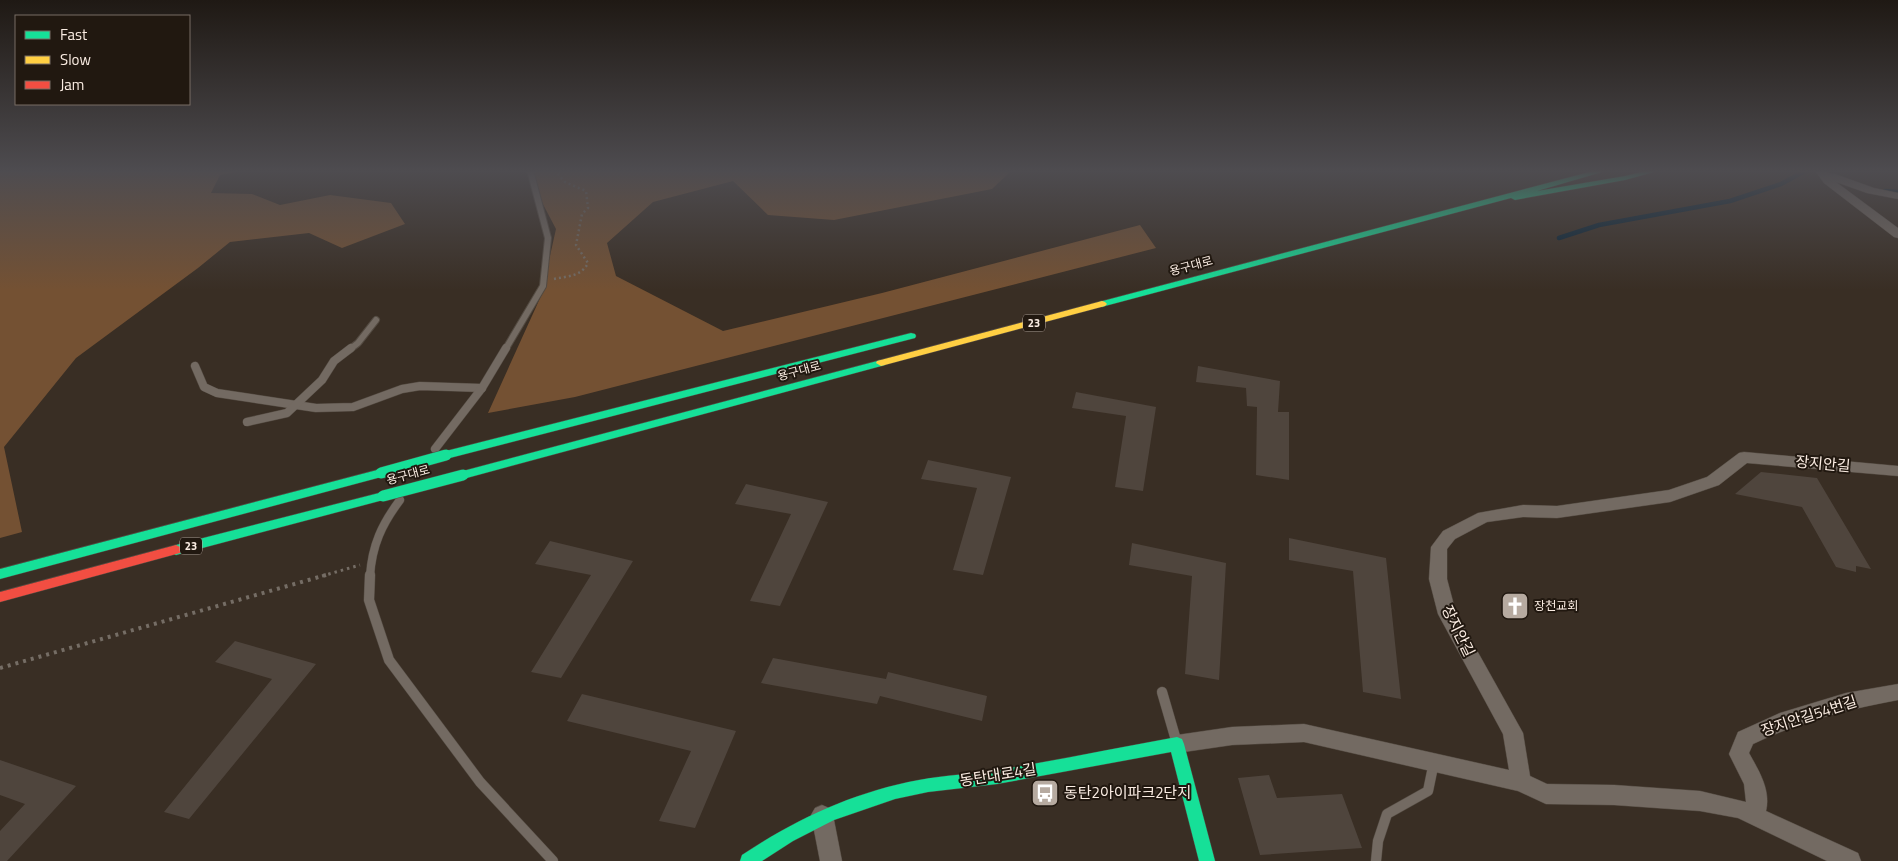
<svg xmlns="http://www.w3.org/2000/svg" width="1898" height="861" font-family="'Titillium Web','Noto Sans KR',sans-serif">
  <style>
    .forest { fill: #745133 }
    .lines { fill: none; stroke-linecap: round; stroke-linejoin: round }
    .stream { stroke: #062336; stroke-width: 4.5 }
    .building { fill: #4f453d }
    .lane-far2-casing { stroke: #534a41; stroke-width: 8 }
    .lane-far1-casing { stroke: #534a41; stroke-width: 9 }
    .lane-casing { stroke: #534a41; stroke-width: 11 }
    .street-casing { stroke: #534a41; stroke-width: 1 }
    .fast-casing { stroke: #534a41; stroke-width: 1 }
    .slow-casing { stroke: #534a41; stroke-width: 1 }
    .jam-casing { stroke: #534a41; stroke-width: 1 }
    .path-far2 { stroke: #756d65; stroke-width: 2.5; stroke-dasharray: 2 3; stroke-linecap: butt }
    .path-far1 { stroke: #756d65; stroke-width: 3; stroke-dasharray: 2.5 4; stroke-linecap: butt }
    .path { stroke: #756d65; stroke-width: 4; stroke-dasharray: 3 5; stroke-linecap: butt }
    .lane-far2 { stroke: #736a62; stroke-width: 6 }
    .lane-far1 { stroke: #736a62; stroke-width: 8 }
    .lane { stroke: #736a62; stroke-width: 10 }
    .street { fill: #736a62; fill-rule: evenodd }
    .fast { fill: #16e098; fill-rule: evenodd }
    .slow { fill: #ffcf43; fill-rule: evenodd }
    .jam { fill: #f24e42; fill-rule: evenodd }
    .fast-bridge-casing { stroke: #534a41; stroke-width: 12; stroke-linecap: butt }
    .fast-bridge { stroke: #16e098; stroke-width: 11 }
    .labels { text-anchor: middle; stroke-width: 4; stroke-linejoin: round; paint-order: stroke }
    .shield { fill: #211810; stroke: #b9aca3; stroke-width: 1 }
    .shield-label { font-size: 11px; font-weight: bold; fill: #faece2 }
    .street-label { font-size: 12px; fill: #faece2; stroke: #211810 }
    .poi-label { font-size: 12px; fill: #faece2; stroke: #211810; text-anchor: start }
    .near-street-label { font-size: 15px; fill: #faece2; stroke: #211810 }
    .near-poi-label { font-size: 15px; fill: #faece2; stroke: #211810; text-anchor: start }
  </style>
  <rect width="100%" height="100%" fill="#392e24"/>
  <g class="forest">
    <polygon points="0,170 246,170 220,175 211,193 252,194 280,205 330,195 391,203 405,224 342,248 309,233 230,242 198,268 76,358 4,447 22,532 0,538"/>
    <polygon points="525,170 1012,170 992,189 834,220 768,215 733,181 653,202 607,243 616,276 723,331 882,293 1140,225 1156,248 575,397 488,413 541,296 556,229"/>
  </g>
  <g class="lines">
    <g class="stream">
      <polyline points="1885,191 1898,192"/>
      <polyline points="1559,238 1599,225 1730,201 1781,184 1805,171"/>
    </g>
  </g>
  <g class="building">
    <polygon points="1198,366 1280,381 1278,412 1289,412 1289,480 1256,475 1257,407 1247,406 1246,388 1196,382"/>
    <polygon points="1076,392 1156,407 1143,491 1115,487 1126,416 1072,408"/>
    <polygon points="928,460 1011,477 983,575 953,570 977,488 921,479"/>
    <polygon points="1761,472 1817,478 1871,569 1856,566 1856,572 1836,567 1802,507 1735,494"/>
    <polygon points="746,484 828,502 780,606 750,601 791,514 735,504"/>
    <polygon points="1289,538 1386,558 1401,699 1363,692 1353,571 1289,560"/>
    <polygon points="550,541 633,561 561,678 531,672 591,575 535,564"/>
    <polygon points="1132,543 1226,563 1219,680 1185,674 1192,576 1129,565"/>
    <polygon points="235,641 316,664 189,819 164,812 272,679 215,662"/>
    <polygon points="773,658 886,679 888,672 987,696 982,721 880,696 877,704 761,683"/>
    <polygon points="582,694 736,731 695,828 659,821 691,751 567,721"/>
    <polygon points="0,760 76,786 7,861 0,861 0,831 25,804 0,795"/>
    <polygon points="1269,775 1277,798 1342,794 1362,848 1260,855 1238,778"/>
  </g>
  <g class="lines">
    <g class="lane-far2-casing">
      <g id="lane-far2">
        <polyline points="349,350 358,343 376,320"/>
        <polyline points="505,350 543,286 548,238 530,170"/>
      </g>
    </g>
    <g class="lane-far1-casing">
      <g id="lane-far1">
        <polyline points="195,366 204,387 217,393 316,408 353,407 402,389 420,386 482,388"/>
        <polyline points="247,422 287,413 322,380 334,361 351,348"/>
        <polyline points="435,449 482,388 506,348"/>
        <path d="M 370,576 C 372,545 382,524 400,500"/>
      </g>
    </g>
    <g class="lane-casing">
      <g id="lane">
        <polyline points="370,575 369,600 389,660 480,782 553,861"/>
        <polyline points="1162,692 1176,740"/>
        <polyline points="1376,861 1378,841 1387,814 1428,791 1434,762"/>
      </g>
    </g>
    <g class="street-casing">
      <g id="street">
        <polygon points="1817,170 1825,170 1828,173 1835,174 1874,188 1898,193 1898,199 1867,193 1836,182 1898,228 1898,238 1894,237 1824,183 1816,172"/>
        <path d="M 1744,452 L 1898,466 L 1898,476 L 1747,463 L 1719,485 L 1670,502 L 1557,518 L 1523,517 L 1487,522 L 1455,539 L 1447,549 L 1447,579 L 1456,613 L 1523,733 L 1530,776 L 1547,784 L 1614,785 L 1700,791 L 1746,802 L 1744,784 L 1729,754 L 1738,732 L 1780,713 L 1846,693 L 1898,684 L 1898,700 C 1844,710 1802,721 1753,744 L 1749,753 C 1759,771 1771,790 1766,811 L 1858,853 L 1861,861 L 1827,861 L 1738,818 L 1700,811 L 1614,805 L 1546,804 L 1518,791 L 1304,742 L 1232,745 L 1177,753 L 1170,750 L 1167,744 L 1170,738 L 1177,735 L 1232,727 L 1304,724 L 1509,770 L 1503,734 L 1438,614 L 1429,579 L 1431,547 L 1443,531 L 1478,513 L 1523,505 L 1557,506 L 1669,490 L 1707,477 L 1739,453 Z"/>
        <polygon points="822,805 829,808 833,815 842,861 820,861 811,815 815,808"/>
      </g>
    </g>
    <g class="fast-casing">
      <g id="fast">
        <polygon points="1597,170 1609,170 1537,191 1625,176 1649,170 1661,170 1625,180 1515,200 1511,198 1105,306 1102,307 1097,304 1099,302"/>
        <polygon points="911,333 915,334 916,336 915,338 446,459 440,455 446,451"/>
        <polygon points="881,360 886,363 885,365 463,479 457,475 463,471"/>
        <polygon points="381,469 387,473 385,476 0,579 0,569"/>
        <polygon points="383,492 387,493 389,496 387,499 176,555 172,553 170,550 172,547 176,545"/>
        <path d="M 1177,737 L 1182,739 L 1184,744 L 1215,861 L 1199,861 L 1171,752 L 997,784 L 928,792 L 895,799 L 834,820 L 793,841 L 762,861 L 740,861 L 742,855 C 796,819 854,792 919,780 C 945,775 972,774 998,770 C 1058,760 1117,748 1177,737 Z"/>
      </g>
    </g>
    <g class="slow-casing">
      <polygon id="slow" points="1102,301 1105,302 1107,304 1105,306 881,366 876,363 877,361"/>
    </g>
    <g class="jam-casing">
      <polygon id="jam" points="176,545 180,547 182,550 180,553 0,602 0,592"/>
    </g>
    <path class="path-far2" d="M 554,279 C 567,276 581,277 588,263 L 576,245 L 582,214 L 588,208 L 586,191 L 565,182 L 557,173 L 565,170"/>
    <polyline class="path-far1" points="322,576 360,565"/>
    <polyline class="path" points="0,668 326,575"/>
    <use href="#lane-far2" class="lane-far2"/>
    <use href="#lane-far1" class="lane-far1"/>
    <use href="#lane" class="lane"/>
    <use href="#street" class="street"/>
    <use href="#fast" class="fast"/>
    <use href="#slow" class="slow"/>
    <use href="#jam" class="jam"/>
    <g class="fast-bridge-casing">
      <g id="fast-bridge">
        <polyline points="381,473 446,455"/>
        <polyline points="383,496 463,475"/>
      </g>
    </g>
    <use href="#fast-bridge" class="fast-bridge"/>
  </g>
  <linearGradient id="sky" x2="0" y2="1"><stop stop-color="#1f1914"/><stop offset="0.59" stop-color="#4e4c50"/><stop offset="1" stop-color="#4e4c50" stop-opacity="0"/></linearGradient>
  <rect width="1898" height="290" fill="url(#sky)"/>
  <defs>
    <g id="church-square" transform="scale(1.4375)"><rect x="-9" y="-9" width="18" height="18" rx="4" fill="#b6aaa0" stroke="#211810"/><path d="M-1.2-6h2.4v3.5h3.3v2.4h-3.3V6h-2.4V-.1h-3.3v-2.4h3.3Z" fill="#fff"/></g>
    <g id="bus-square" transform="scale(1.4375)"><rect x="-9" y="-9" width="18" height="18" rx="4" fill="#b6aaa0" stroke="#211810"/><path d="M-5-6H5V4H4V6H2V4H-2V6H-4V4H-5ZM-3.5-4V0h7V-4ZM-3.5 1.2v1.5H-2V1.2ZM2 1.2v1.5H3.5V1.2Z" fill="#fff"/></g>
  </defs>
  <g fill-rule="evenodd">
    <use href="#church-square" x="1515" y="606"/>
    <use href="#bus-square" x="1045" y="793"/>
  </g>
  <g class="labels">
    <g class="shield">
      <rect x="1023" y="314.5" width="22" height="17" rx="4"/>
      <rect x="180" y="537.5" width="22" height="17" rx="4"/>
    </g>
    <g class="shield-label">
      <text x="1034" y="327">23</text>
      <text x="191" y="550">23</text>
    </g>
    <g class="street-label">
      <text transform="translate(1191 266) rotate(-15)" y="4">용구대로</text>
      <text transform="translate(799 371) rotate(-15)" y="4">용구대로</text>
      <text transform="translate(408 475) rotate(-15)" y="4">용구대로</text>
    </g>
    <g class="poi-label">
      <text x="1534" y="610">장천교회</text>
    </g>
    <g class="near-street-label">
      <text transform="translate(1823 464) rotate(5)" y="5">장지안길</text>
      <text transform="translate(1458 631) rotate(64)" y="5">장지안길</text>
      <text transform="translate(1809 716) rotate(-18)" y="5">장지안길54번길</text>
      <text transform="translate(998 775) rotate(-9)" y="5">동탄대로4길</text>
    </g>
    <g class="near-poi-label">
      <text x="1064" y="798">동탄2아이파크2단지</text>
    </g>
  </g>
  <rect x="15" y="15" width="175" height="90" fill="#211810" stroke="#786d64"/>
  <rect x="25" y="31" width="25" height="8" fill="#16e098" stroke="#786d64"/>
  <text x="60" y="40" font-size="15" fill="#faece2">Fast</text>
  <rect x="25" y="56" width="25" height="8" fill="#ffcf43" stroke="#786d64"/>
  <text x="60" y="65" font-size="15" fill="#faece2">Slow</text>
  <rect x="25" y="81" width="25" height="8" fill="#f24e42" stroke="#786d64"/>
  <text x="60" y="90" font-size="15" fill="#faece2">Jam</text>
</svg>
